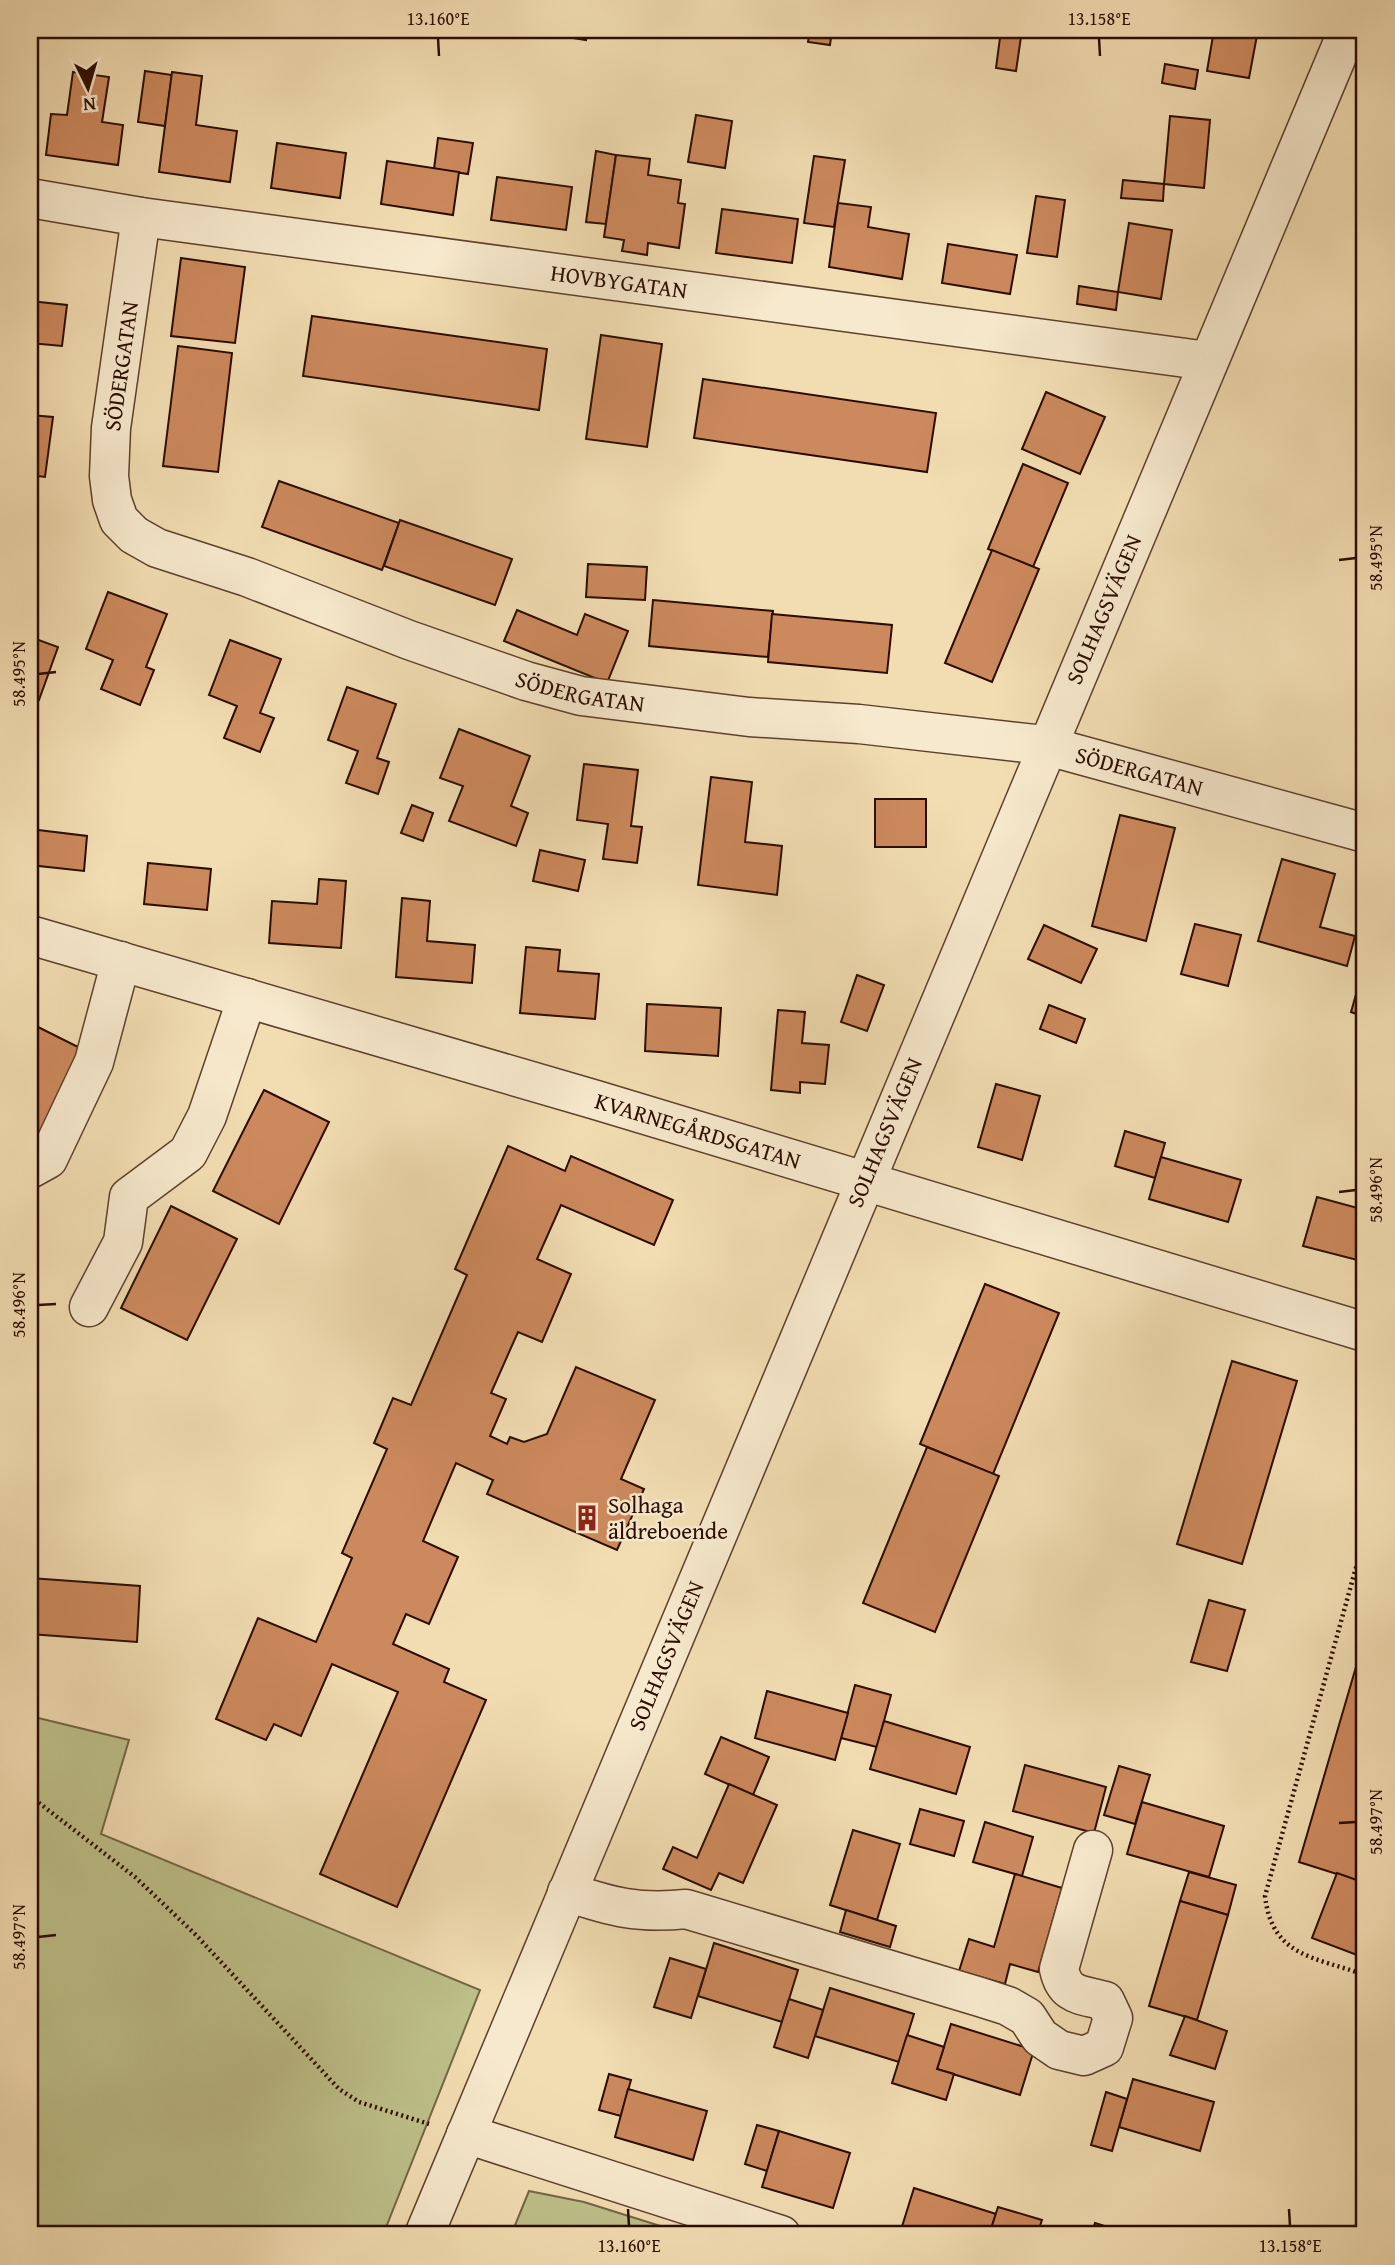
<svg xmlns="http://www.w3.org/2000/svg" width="1395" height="2265" font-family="'Gentium Book Plus',serif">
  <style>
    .green { fill: #bec08a; stroke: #746645; stroke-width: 2 }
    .building { fill: #cc895d; stroke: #2b0c00; stroke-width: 2 }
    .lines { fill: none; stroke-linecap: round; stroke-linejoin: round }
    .minor-casing { stroke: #5d402c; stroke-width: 41 }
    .path { stroke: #2b0c00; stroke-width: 4.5; stroke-dasharray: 2 3.5; stroke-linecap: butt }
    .minor { stroke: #f7e9cd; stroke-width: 38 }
    .ticks { fill: none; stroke: #2b0c00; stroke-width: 2.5 }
    .labels { text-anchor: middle; stroke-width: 5; stroke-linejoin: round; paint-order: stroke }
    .street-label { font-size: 23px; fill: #2b0c00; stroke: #f7e9cd }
    .poi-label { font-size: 23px; fill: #2b0c00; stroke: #f7e9cd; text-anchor: start }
    .neatline { fill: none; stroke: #2b0c00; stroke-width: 2.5 }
    .ticks-label { font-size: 18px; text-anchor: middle; fill: #2b0c00 }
  </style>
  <rect width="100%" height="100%" fill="#f2ddb2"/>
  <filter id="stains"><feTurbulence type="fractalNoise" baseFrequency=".00286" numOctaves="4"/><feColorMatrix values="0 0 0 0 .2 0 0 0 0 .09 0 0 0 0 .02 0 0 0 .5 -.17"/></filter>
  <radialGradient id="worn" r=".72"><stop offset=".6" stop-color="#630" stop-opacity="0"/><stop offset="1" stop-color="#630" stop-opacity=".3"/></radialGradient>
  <g class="green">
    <polygon points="30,1716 129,1740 101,1834 480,1990 383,2235 30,2235"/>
    <polygon points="529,2191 584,2202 689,2235 511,2235"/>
  </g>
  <g class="building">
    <polygon points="561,30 587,30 586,40 560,36"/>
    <polygon points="810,30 832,30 830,45 808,42"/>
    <polygon points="1001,30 1022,30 1016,71 996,68"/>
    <polygon points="1214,30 1258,30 1249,78 1207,71"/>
    <polygon points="1165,64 1198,70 1195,89 1162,83"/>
    <polygon points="145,71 172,75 165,126 138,122"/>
    <polygon points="73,72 109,77 102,122 123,125 118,165 46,155 51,114 67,115"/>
    <polygon points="172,72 202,76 196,125 237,131 230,182 159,172"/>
    <polygon points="696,115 732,121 725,168 688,162"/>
    <polygon points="1170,116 1210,120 1204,188 1164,184"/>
    <polygon points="438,138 473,143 468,174 434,169"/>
    <polygon points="277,143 346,153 340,198 271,188"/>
    <polygon points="596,151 616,155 606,224 586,222"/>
    <polygon points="616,155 650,159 648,175 681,180 678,203 685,204 679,248 648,243 647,255 622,251 624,240 604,237"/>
    <polygon points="814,156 845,160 834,227 804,223"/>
    <polygon points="387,161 459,172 453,215 381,204"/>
    <polygon points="497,177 572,187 566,230 491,220"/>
    <polygon points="1123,180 1164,184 1163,201 1121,198"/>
    <polygon points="1036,196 1065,200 1057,257 1027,253"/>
    <polygon points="838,203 871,207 868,227 909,234 902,279 829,267"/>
    <polygon points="722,209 798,219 792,263 716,253"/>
    <polygon points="1129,223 1172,230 1161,299 1118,292"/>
    <polygon points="948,244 1017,255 1010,294 942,283"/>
    <polygon points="181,258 245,267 235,343 171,336"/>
    <polygon points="1079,286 1118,292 1116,310 1077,304"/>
    <polygon points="30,301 67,305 62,346 30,343"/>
    <polygon points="312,316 547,349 539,410 303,376"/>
    <polygon points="601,335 662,344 647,447 586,439"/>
    <polygon points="178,346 232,353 218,472 163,466"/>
    <polygon points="703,379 936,413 927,472 694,438"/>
    <polygon points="1046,392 1105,417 1080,474 1022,449"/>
    <polygon points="30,415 53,417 45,477 30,475"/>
    <polygon points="1023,464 1068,483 1033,567 988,549"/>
    <polygon points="279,481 399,523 382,570 262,527"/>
    <polygon points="400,520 512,559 495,605 384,566"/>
    <polygon points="992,550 1039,569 992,682 945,663"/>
    <polygon points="588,564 647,567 645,600 586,597"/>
    <polygon points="108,592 167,614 146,667 154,670 140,705 101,689 113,660 86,649"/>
    <polygon points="653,600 773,611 768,657 649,646"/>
    <polygon points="517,610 577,635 585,614 628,631 607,683 504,641"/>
    <polygon points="772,614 892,625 887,673 768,662"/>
    <polygon points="33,638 58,647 39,700 30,696 30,647"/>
    <polygon points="230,640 281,659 260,713 274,718 260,752 224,738 237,706 209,695"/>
    <polygon points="347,687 396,704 377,758 389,762 378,794 346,783 358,751 328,740"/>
    <polygon points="459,729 530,756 511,806 528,813 516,846 449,821 463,786 440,778"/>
    <polygon points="584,764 638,770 631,826 642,827 637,863 603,859 608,824 577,820"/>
    <polygon points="711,777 752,782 745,842 782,846 777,895 698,885"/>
    <rect x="875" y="799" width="51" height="48"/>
    <polygon points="412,805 433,813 423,841 401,833"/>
    <polygon points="1120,815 1175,828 1146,941 1092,926"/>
    <polygon points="30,829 87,836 84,871 30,865"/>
    <polygon points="540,850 585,860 578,891 533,881"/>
    <polygon points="1282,859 1335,874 1320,927 1355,936 1347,966 1258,941"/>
    <polygon points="148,863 211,869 207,910 144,904"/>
    <polygon points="319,879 346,881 341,948 269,943 272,901 317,904"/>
    <polygon points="402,898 430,901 427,941 475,945 472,983 396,977"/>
    <polygon points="1195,924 1241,935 1228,986 1181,974"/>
    <polygon points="1044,925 1097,949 1081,983 1028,959"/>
    <polygon points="526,947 560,950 558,971 599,974 595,1019 520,1013"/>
    <polygon points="1364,966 1365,966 1365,1017 1351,1012"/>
    <polygon points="857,975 884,985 867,1031 841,1022"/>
    <polygon points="647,1004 721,1008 718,1056 645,1051"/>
    <polygon points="1049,1005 1085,1019 1076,1043 1040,1029"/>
    <polygon points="778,1010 805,1012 802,1043 829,1045 825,1084 800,1082 800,1093 771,1090"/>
    <polygon points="30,1023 82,1049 31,1151 30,1150"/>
    <polygon points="996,1084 1040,1096 1022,1160 978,1147"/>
    <polygon points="264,1090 329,1122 279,1224 213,1191"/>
    <polygon points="1125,1131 1165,1143 1155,1178 1115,1166"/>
    <polygon points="508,1146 565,1171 571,1156 673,1200 654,1245 561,1205 537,1259 571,1274 542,1342 518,1332 491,1393 506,1399 490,1436 507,1444 510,1437 524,1442 547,1434 576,1367 655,1400 621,1479 644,1489 617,1550 487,1494 493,1480 456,1463 423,1541 458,1557 429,1624 406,1614 393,1644 449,1669 444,1682 486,1700 397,1907 320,1874 398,1692 332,1664 301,1736 274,1724 266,1740 216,1719 258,1618 316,1642 352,1558 342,1553 387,1449 374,1443 393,1398 411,1405 467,1275 455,1269"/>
    <polygon points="1161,1157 1241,1180 1228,1222 1149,1199"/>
    <polygon points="1317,1197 1365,1210 1365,1262 1303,1246"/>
    <polygon points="171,1206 237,1239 187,1340 121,1308"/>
    <polygon points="985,1284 1059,1313 993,1474 920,1444"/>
    <polygon points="1232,1361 1297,1381 1242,1564 1177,1544"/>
    <polygon points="927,1447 999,1476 935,1632 863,1603"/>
    <polygon points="30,1578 140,1586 137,1642 30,1634"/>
    <polygon points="1209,1600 1245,1610 1227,1671 1191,1662"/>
    <polygon points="1365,1636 1365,1883 1299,1862"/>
    <polygon points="855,1685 891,1695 877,1747 841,1738"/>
    <polygon points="767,1691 848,1713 835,1760 755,1738"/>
    <polygon points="884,1721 970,1747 956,1794 870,1769"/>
    <polygon points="721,1737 769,1757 753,1795 705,1774"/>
    <polygon points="1025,1765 1106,1787 1094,1833 1013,1811"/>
    <polygon points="1119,1766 1150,1775 1135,1824 1104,1815"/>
    <polygon points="729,1784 777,1805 743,1883 719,1873 711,1890 663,1869 673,1847 697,1858"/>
    <polygon points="1142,1802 1224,1826 1209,1877 1127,1854"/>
    <polygon points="920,1809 964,1821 954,1856 910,1844"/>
    <polygon points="985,1822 1033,1837 1022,1876 973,1862"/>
    <polygon points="853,1830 900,1844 877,1920 830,1905"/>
    <polygon points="1189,1872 1236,1885 1228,1915 1180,1901"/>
    <polygon points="1337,1873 1365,1883 1365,1958 1312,1938"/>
    <polygon points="1015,1874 1062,1888 1038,1972 1010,1964 1005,1984 959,1971 969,1939 994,1947"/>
    <polygon points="1180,1901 1228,1915 1197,2020 1149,2006"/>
    <polygon points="846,1910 896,1926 890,1947 840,1932"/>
    <polygon points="714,1943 798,1970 782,2022 698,1996"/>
    <polygon points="670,1958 706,1969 691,2018 654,2007"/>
    <polygon points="830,1988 914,2014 899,2062 815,2036"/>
    <polygon points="789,1999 823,2010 808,2058 774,2047"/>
    <polygon points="1185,2016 1227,2031 1215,2069 1170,2055"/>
    <polygon points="951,2024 1034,2050 1020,2095 937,2069"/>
    <polygon points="907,2035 944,2047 937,2069 954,2074 946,2100 892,2083"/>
    <polygon points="609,2074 631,2080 621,2116 599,2110"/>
    <polygon points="1133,2079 1214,2102 1200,2151 1119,2127"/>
    <polygon points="628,2089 707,2111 693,2160 615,2137"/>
    <polygon points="1106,2092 1127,2099 1112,2151 1091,2145"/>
    <polygon points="757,2125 779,2131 767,2171 745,2164"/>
    <polygon points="779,2131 850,2153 833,2208 762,2187"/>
    <polygon points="914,2188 996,2214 989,2235 900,2233"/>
    <polygon points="998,2207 1042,2220 1037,2235 989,2235"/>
    <polygon points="1095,2223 1133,2235 1091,2235"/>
  </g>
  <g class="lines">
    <g class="minor-casing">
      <g id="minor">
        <path id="s1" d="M 30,198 L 141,217 L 1208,361"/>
        <path id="s2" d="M 141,217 L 111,428 L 109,476 L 112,500 L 119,520 L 134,535 L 157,548 L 247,577 L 409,640 L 526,681 L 581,696 L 749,717 L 859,724 L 1044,745 L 1365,833"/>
        <path id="s3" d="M 30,935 L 596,1100 L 1365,1332"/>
        <polyline points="30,1169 48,1159 94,1062 121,961"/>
        <polyline points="89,1307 123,1242 129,1197 188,1153 207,1116 247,998"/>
        <path d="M 567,1892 C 612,1907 638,1914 686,1909 L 980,1997 L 1008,2006 L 1027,2017 L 1040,2037 L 1059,2050 L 1084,2056 L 1104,2047 L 1113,2018 L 1105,2001 C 1081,1994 1065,1997 1059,1969 L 1093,1850"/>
        <polyline points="466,2134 781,2235"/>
        <path id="s4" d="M 424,2235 C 731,1500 1037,764 1348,30"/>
      </g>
    </g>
    <g class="path">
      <path d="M 1365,1535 L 1265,1896 C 1272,1957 1315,1957 1365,1975"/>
      <polyline points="30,1796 135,1877 196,1935 339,2089 359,2102 429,2124"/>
    </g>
    <use href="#minor" class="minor"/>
  </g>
  <path class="ticks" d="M 438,38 L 439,56M 1099,38 L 1100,56M 1339,560 L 1356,558M 38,674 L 56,672M 1339,1192 L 1356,1190M 38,1305 L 56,1304M 1339,1823 L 1356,1822M 38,1937 L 56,1935M 628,2209 L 629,2226M 1289,2209 L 1290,2226"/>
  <defs>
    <g id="building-bare" transform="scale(2.1)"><path d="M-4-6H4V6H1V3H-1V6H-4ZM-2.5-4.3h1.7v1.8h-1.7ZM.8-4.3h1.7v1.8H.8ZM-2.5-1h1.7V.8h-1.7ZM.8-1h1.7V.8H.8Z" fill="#8f2418" stroke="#f7e9cd" stroke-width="2.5" paint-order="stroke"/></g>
  </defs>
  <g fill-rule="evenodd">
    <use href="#building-bare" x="587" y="1518"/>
  </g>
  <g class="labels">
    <g class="street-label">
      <text dy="8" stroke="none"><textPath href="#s1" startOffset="595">HOVBYGATAN</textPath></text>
      <text transform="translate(121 366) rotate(-82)" y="8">SÖDERGATAN</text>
      <text dy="8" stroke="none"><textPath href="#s4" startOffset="1762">SOLHAGSVÄGEN</textPath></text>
      <text dy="8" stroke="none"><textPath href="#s2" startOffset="802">SÖDERGATAN</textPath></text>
      <text dy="8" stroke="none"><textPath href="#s2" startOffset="1368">SÖDERGATAN</textPath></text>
      <text dy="8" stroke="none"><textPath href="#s3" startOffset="696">KVARNEGÅRDSGATAN</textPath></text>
      <text dy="8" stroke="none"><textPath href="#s4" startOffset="1195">SOLHAGSVÄGEN</textPath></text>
      <text dy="8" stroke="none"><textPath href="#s4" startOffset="628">SOLHAGSVÄGEN</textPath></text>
    </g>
    <g class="poi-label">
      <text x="608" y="1513">Solhaga<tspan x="608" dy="26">äldreboende</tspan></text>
    </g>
  </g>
  <rect width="1395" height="2265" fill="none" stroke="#f2ddb2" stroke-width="77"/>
  <g transform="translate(88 88) rotate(175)" stroke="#f7e9cd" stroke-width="5" paint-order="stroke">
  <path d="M0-5L12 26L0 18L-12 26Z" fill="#2b0c00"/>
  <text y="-10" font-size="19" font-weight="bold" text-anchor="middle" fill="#2b0c00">N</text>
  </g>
  <rect x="38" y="38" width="1318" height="2188" class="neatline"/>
  <g class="ticks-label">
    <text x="438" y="25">13.160°E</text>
    <text x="1099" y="25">13.158°E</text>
    <text transform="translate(1376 558) rotate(-90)" y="6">58.495°N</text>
    <text transform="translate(19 674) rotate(-90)" y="6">58.495°N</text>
    <text transform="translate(1376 1190) rotate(-90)" y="6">58.496°N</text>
    <text transform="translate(19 1305) rotate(-90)" y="6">58.496°N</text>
    <text transform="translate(1376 1822) rotate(-90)" y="6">58.497°N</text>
    <text transform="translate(19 1937) rotate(-90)" y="6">58.497°N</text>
    <text x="629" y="2252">13.160°E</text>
    <text x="1290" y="2252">13.158°E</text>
  </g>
  <rect width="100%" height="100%" filter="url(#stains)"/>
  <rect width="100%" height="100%" fill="url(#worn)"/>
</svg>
